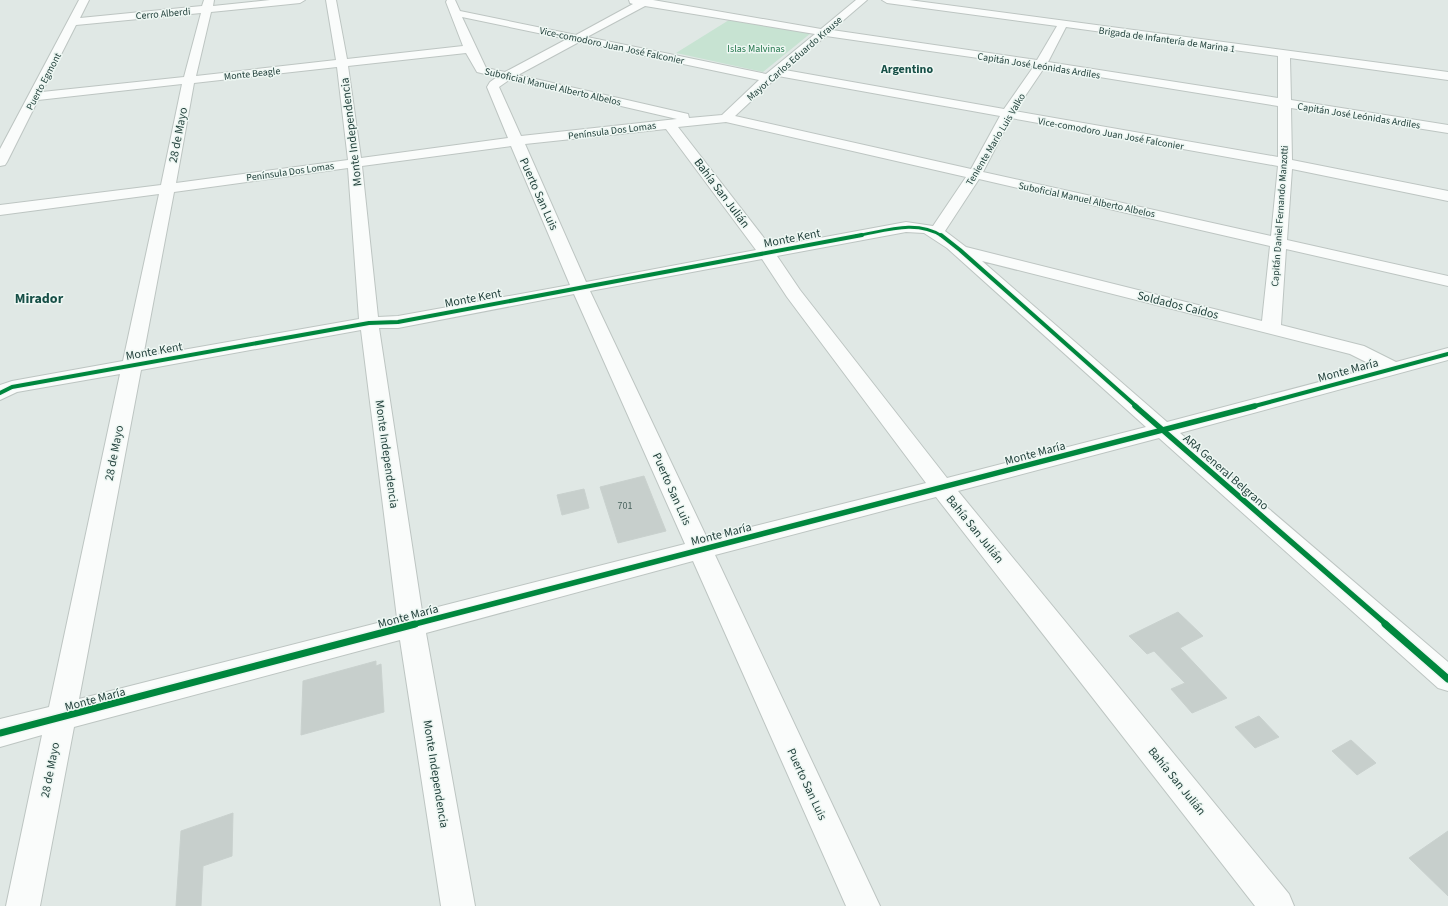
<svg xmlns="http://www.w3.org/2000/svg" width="1448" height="906" font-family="'Source Sans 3',sans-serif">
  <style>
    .green { fill: #c7e3d2 }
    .building { fill: #c7cfcc; stroke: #c9d1ce }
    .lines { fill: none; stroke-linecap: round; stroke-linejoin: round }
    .minor-casing { stroke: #bdc5c2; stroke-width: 2 }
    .minor { fill: #fafcfb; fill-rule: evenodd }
    .cycleway-far3-casing { stroke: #eef7f3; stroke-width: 4.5 }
    .cycleway-far2-casing { stroke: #eef7f3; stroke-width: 6 }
    .cycleway-far1-casing { stroke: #eef7f3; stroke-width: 8 }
    .cycleway-casing { stroke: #eef7f3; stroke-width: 10 }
    .cycleway-far3 { stroke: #00873e; stroke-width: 3 }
    .cycleway-far2 { stroke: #00873e; stroke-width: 4 }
    .cycleway-far1 { stroke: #00873e; stroke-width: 5.5 }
    .cycleway { stroke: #00873e; stroke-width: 7 }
    .labels { text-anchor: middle; stroke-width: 3; stroke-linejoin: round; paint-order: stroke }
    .far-street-label { font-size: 10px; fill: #1d3c37; stroke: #eef7f3 }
    .far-park-label { font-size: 10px; fill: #23764c; stroke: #eef7f3 }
    .number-label { font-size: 10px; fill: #48625d }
    .far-quarter-label { font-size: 12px; font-weight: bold; fill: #174f47; stroke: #eef7f3 }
    .street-label { font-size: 12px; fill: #1d3c37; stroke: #eef7f3 }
    .quarter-label { font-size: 14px; font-weight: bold; fill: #174f47; stroke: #eef7f3 }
  </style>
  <rect width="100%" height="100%" fill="#e0e8e5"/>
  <polygon class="green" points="729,20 811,33 763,72 676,53"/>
  <g class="building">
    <polygon points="644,476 666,531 618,543 600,487"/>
    <polygon points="584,489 589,508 562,515 557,495"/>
    <polygon points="1178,612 1203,636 1180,648 1227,698 1192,713 1171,689 1185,683 1154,651 1147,654 1129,636"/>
    <polygon points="376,661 376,666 381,664 384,712 301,735 303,681"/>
    <polygon points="1259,716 1279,737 1255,748 1235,727"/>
    <polygon points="1351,740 1376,763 1357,775 1332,751"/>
    <polygon points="233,813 232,856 203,866 201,906 176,906 181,831"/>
    <polygon points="1448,831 1448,896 1409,858"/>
  </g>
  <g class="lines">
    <g class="minor-casing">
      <path id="minor" d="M 79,0 L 89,0 L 80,18 L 202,6 L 204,0 L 214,0 L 213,6 L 270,0 L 305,0 L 300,3 L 211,12 L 196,76 L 336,60 L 326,0 L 336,0 L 347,59 L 463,46 L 446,2 L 447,0 L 455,0 L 460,11 L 576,35 L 633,4 L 630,3 L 629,0 L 653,0 L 821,29 L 856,0 L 867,0 L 832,30 L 1037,60 L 1057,26 L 887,3 L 882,0 L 909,0 L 1448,72 L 1448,80 L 1290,58 L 1291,100 L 1448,125 L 1448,133 L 1291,108 L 1292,160 L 1448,191 L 1448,201 L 1292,169 L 1287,240 L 1448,276 L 1448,286 L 1286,249 L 1281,325 L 1364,346 L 1396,362 L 1448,348 L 1448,360 L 1180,433 L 1448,662 L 1448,691 L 1438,688 L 1159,438 L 958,491 L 1289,894 L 1294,906 L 1255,906 L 936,497 L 715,555 L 880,906 L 846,906 L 693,561 L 426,633 L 475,906 L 441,906 L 400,640 L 74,727 L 40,906 L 6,906 L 42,735 L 0,747 L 0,719 L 49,707 L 120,374 L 17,392 L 0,400 L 0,385 L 12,381 L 123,361 L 159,194 L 0,215 L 0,205 L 161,185 L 182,84 L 38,100 L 7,162 L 5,165 L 0,166 L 0,149 ZM 645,6 L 815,34 L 766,74 L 587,37 ZM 201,13 L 184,77 L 42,92 L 76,25 ZM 462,17 L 567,39 L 505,72 L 486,68 ZM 1066,27 L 1278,56 L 1278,98 L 1048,62 ZM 826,36 L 1034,66 L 1004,109 L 785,70 ZM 579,42 L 759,80 L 722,115 L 689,118 L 688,114 L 518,75 ZM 466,53 L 477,72 L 497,77 L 490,82 L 487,87 L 508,138 L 361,158 L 348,66 ZM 337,67 L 348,160 L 176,183 L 194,83 ZM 1044,68 L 1278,106 L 1278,157 L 1015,111 ZM 778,76 L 1000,116 L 971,169 L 735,116 ZM 509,80 L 677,119 L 521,136 L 499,87 ZM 1011,118 L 1278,166 L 1271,236 L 983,172 ZM 726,122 L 966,177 L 933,226 L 906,222 L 771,247 L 678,127 ZM 666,129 L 756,250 L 586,282 L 525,144 ZM 511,146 L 570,285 L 398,316 L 378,317 L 362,166 ZM 348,168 L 359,319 L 143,357 L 174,192 ZM 979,179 L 1270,246 L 1262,321 L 966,247 L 945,231 ZM 906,232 L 924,233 L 947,248 L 1146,427 L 947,478 L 800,290 L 777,256 ZM 762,259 L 787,297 L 926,483 L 707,538 L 590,291 ZM 982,261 L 1350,354 L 1376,367 L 1167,422 ZM 574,294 L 685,544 L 422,611 L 379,328 L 398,328 ZM 361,330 L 397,618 L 79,699 L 141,370 Z"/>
    </g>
    <use href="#minor" class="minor"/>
    <g class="cycleway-far3-casing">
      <path id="cycleway-far3" d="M 856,236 C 885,231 916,219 942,236"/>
    </g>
    <g class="cycleway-far2-casing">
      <g id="cycleway-far2">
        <polyline points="941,235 960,250 1137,407"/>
        <polyline points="0,393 12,387 369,323 398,322 862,235"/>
        <polyline points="1251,407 1448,354"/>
      </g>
    </g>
    <g class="cycleway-far1-casing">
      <g id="cycleway-far1">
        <polyline points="1135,406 1387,625"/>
        <polyline points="411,625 1255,406"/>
      </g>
    </g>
    <g class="cycleway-casing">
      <g id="cycleway">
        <polyline points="1385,624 1448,679"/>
        <polyline points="0,733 415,624"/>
      </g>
    </g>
    <use href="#cycleway-far3" class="cycleway-far3"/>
    <use href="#cycleway-far2" class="cycleway-far2"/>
    <use href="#cycleway-far1" class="cycleway-far1"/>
    <use href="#cycleway" class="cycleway"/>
  </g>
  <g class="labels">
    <g class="far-street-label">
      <text transform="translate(163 13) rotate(-5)" y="4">Cerro Alberdi</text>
      <text transform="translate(1167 39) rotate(8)" y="4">Brigada de Infantería de Marina 1</text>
      <text transform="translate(612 45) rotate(12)" y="4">Vice-comodoro Juan José Falconier</text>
      <text transform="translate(794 58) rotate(-41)" y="4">Mayor Carlos Eduardo Krause</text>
      <text transform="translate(1039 65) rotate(9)" y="4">Capitán José Leónidas Ardiles</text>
      <text transform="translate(252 73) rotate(-6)" y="4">Monte Beagle</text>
      <text transform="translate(43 81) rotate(-62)" y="4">Puerto Egmont</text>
      <text transform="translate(553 86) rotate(13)" y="4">Suboficial Manuel Alberto Albelos</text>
      <text transform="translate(1359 115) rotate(9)" y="4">Capitán José Leónidas Ardiles</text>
      <text transform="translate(612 130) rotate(-7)" y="4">Península Dos Lomas</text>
      <text transform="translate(1111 133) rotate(10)" y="4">Vice-comodoro Juan José Falconier</text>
      <text transform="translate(995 139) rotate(-59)" y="4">Teniente Mario Luis Valko</text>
      <text transform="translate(290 171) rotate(-8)" y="4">Península Dos Lomas</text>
      <text transform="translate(1087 199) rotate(12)" y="4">Suboficial Manuel Alberto Albelos</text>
      <text transform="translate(1279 216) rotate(-86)" y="4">Capitán Daniel Fernando Manzotti</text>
    </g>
    <g class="far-park-label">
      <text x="756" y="52">Islas Malvinas</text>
    </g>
    <g class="number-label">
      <text x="625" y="509">701</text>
    </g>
    <g class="far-quarter-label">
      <text x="907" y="73">Argentino</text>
    </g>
    <g class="street-label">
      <text transform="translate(351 132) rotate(-97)" y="4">Monte Independencia</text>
      <text transform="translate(178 135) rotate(-79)" y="4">28 de Mayo</text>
      <text transform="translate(722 193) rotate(53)" y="4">Bahía San Julián</text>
      <text transform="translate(539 194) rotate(66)" y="4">Puerto San Luis</text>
      <text transform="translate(792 238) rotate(-11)" y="4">Monte Kent</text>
      <text transform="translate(473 298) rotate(-11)" y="4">Monte Kent</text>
      <text transform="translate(1178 305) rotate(14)" y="4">Soldados Caídos</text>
      <text transform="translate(154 351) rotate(-10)" y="4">Monte Kent</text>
      <text transform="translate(1348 370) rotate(-15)" y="4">Monte María</text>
      <text transform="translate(114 453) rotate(-79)" y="4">28 de Mayo</text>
      <text transform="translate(1035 453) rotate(-15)" y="4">Monte María</text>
      <text transform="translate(387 454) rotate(82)" y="4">Monte Independencia</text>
      <text transform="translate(1226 472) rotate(41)" y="4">ARA General Belgrano</text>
      <text transform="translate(672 489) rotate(66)" y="4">Puerto San Luis</text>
      <text transform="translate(975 529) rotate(51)" y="4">Bahía San Julián</text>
      <text transform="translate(721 534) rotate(-14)" y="4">Monte María</text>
      <text transform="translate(408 616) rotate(-15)" y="4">Monte María</text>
      <text transform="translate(95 699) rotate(-15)" y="4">Monte María</text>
      <text transform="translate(50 770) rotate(-79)" y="4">28 de Mayo</text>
      <text transform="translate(436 774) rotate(81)" y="4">Monte Independencia</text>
      <text transform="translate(1177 781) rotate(51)" y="4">Bahía San Julián</text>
      <text transform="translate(807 784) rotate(65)" y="4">Puerto San Luis</text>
    </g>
    <g class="quarter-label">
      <text x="39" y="303">Mirador</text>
    </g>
  </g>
</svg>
